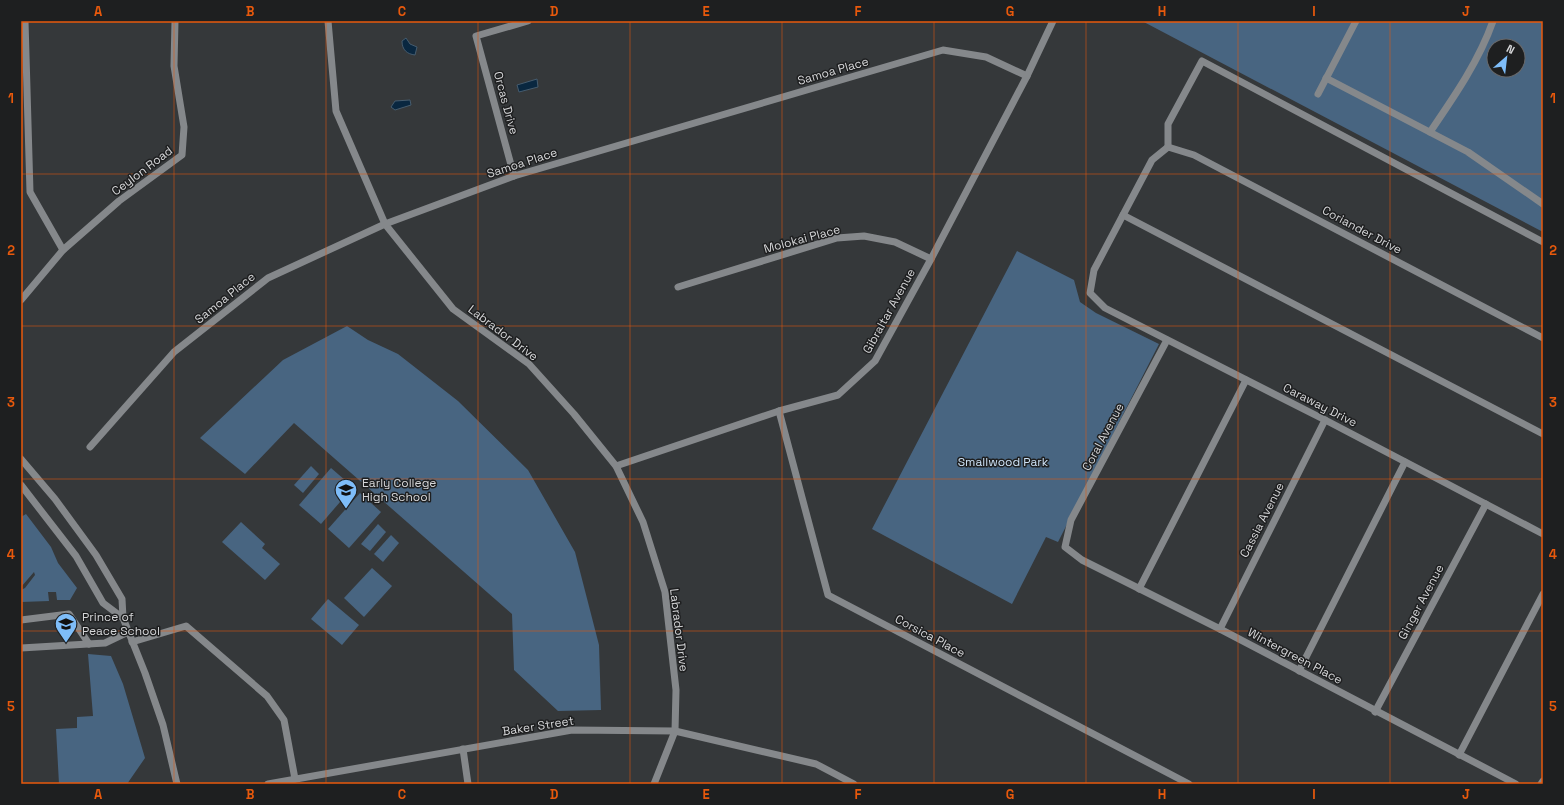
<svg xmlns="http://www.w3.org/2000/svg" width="1564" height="805" font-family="'Space Grotesk',sans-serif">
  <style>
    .green { fill: #486581; fill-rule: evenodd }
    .water { fill: #092740; stroke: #465c6e }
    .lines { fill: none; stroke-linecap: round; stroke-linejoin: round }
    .minor { stroke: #85888b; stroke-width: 7 }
    .grid { fill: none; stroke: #e8590c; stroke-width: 1; stroke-opacity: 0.55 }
    .labels { text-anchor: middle; stroke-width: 3; stroke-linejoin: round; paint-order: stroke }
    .street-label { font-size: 12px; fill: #d5d6d8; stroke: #1e1f20 }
    .park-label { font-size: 12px; fill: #cee3f7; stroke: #1e1f20 }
    .poi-label { font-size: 12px; fill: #d5d6d8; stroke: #1e1f20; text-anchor: start }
    .neatline { fill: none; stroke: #e8590c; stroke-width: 1.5 }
    .grid-label { font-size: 13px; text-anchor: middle; font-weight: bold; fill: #e8590c }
  </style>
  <rect width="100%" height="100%" fill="#35383a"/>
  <g class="green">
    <path d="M 1142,21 L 1543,21 L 1543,232 ZM 1494,46 L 1518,46 L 1518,70 L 1494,70 Z"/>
    <polygon points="1017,251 1074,280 1080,302 1096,313 1159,344 1058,542 1046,537 1012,604 872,529"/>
    <polygon points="347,326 368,340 398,354 458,401 528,470 575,552 599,645 601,710 558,711 514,670 512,614 294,423 245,474 200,438 283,360"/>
    <polygon points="311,466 319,474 303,493 294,485"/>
    <polygon points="331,468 353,487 321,524 299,505"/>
    <polygon points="360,493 381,512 349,548 328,529"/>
    <polygon points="26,514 51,547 58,563 77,588 70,600 57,600 56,592 48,592 49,601 21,602 21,590 25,588 35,575 34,572 21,587 21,517"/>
    <polygon points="241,522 265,544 262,548 280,564 265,580 222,542"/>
    <polygon points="378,524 386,532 370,551 361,544"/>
    <polygon points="391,535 399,543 383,562 374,554"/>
    <polygon points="372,568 392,586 364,617 344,598"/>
    <polygon points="328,599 359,625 342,645 311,619"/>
    <polygon points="88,654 111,656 123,684 145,758 127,784 59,784 56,729 77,728 77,717 93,716"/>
  </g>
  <g class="water">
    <path d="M 406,38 L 410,44 L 417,47 L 415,55 C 407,54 402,50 402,41 Z"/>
    <polygon points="537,79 538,87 519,92 517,85"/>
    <polygon points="410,100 411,105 395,110 391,107 395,101"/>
  </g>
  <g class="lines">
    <g class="minor">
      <polyline points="25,21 30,192 63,250"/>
      <polyline points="328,21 336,111 385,224 453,309 529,364 574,414 616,466 643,522 665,592 676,690 675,731 654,784"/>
      <polyline points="1326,78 1468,152 1543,204"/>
      <polyline points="1318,94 1356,21"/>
      <path d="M 1430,132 C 1454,97 1479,61 1493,21"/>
      <polyline points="1168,147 1152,160 1094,270 1090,293 1105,308 1331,423 1543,534"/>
      <polyline points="1168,147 1168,124 1202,61 1543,242"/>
      <polyline points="1168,147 1194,155 1543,338"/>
      <polyline points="514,176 476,36 528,21"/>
      <polyline points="1123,215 1543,434"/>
      <polyline points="678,287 837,238 864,236 895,242 931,259"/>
      <polyline points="21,300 63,250 119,201 182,155 184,127 174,66 175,21"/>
      <polyline points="1167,340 1071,520 1065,547 1082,560 1220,629 1516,784"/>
      <polyline points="779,411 828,595 1189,784"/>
      <polyline points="90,447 174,352 268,278 385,224 514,176 943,50 986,57 1027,76"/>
      <polyline points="21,459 55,499 96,555 122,599 123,618 145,673 163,725 177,784"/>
      <polyline points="616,466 779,411 838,395 875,361 931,259 1027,76 1053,21"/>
      <polyline points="21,485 76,556 103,603 123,618"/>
      <polyline points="1139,589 1246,380"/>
      <polyline points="21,620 69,614 89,644"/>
      <polyline points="1220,629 1325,420"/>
      <polyline points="132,642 186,626 267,696 284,720 295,779"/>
      <polyline points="21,648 105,643 128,632"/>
      <polyline points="1299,671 1405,462"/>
      <polyline points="1375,712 1486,504"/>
      <polyline points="463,749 468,784"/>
      <polyline points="1459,755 1543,594"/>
      <polyline points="268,784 572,730 675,731 816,764 854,784"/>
      <polyline points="1541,784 1543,781"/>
    </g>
  </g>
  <path class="grid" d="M 174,21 L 174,784M 326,21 L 326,784M 478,21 L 478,784M 630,21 L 630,784M 782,21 L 782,784M 934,21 L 934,784M 1086,21 L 1086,784M 1238,21 L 1238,784M 1390,21 L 1390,784M 21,174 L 1543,174M 21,326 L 1543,326M 21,479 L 1543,479M 21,631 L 1543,631"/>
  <defs>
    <g id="school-pin" transform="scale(1.15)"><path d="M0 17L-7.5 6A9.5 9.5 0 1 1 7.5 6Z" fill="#7ebdf9" stroke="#1e1f20"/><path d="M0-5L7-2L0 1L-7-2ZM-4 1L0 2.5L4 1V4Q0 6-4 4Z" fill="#111"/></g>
  </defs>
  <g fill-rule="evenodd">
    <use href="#school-pin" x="346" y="490"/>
    <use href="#school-pin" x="66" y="624"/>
  </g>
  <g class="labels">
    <g class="street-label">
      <text transform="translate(833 71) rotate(-16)" y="4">Samoa Place</text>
      <text transform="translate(506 103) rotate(75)" y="4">Orcas Drive</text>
      <text transform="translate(522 163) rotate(-18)" y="4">Samoa Place</text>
      <text transform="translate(142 171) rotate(-37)" y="4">Ceylon Road</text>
      <text transform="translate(1362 230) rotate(28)" y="4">Coriander Drive</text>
      <text transform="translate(802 239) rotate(-15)" y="4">Molokai Place</text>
      <text transform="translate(225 298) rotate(-39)" y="4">Samoa Place</text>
      <text transform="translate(889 311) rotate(-61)" y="4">Gibraltar Avenue</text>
      <text transform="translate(503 333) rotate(37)" y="4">Labrador Drive</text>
      <text transform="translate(1320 405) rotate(27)" y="4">Caraway Drive</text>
      <text transform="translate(1103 437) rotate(-62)" y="4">Coral Avenue</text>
      <text transform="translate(1262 520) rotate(-63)" y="4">Cassia Avenue</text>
      <text transform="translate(1421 602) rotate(-62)" y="4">Ginger Avenue</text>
      <text transform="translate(679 630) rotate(83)" y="4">Labrador Drive</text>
      <text transform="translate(930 636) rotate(28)" y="4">Corsica Place</text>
      <text transform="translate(1295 656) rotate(28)" y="4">Wintergreen Place</text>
      <text transform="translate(538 726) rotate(-9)" y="4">Baker Street</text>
    </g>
    <g class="park-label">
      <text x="1003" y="466">Smallwood Park</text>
    </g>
    <g class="poi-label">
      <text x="362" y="487">Early College<tspan x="362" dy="14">High School</tspan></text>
      <text x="82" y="621">Prince of<tspan x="82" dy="14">Peace School</tspan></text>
    </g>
  </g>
  <rect width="1564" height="805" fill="none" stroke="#1e1f20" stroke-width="44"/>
  <g transform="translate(1506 58) rotate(28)"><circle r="19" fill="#1e1f20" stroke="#67686a"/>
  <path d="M0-3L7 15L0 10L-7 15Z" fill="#7ebdf9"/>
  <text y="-6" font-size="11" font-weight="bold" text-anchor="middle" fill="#d5d6d8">N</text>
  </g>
  <rect x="22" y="22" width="1520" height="761" class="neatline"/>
  <g class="grid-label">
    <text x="98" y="16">A</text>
    <text x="250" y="16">B</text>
    <text x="402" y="16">C</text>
    <text x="554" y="16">D</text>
    <text x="706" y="16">E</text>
    <text x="858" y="16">F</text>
    <text x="1010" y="16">G</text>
    <text x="1162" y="16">H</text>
    <text x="1314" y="16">I</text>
    <text x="1466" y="16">J</text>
    <text x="11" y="103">1</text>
    <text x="1553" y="103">1</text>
    <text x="11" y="255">2</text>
    <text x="1553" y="255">2</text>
    <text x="11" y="407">3</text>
    <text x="1553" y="407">3</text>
    <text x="11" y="559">4</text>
    <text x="1553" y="559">4</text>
    <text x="11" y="711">5</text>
    <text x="1553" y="711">5</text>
    <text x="98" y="799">A</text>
    <text x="250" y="799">B</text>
    <text x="402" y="799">C</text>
    <text x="554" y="799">D</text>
    <text x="706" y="799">E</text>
    <text x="858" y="799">F</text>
    <text x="1010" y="799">G</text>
    <text x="1162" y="799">H</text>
    <text x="1314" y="799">I</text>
    <text x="1466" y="799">J</text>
  </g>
</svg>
